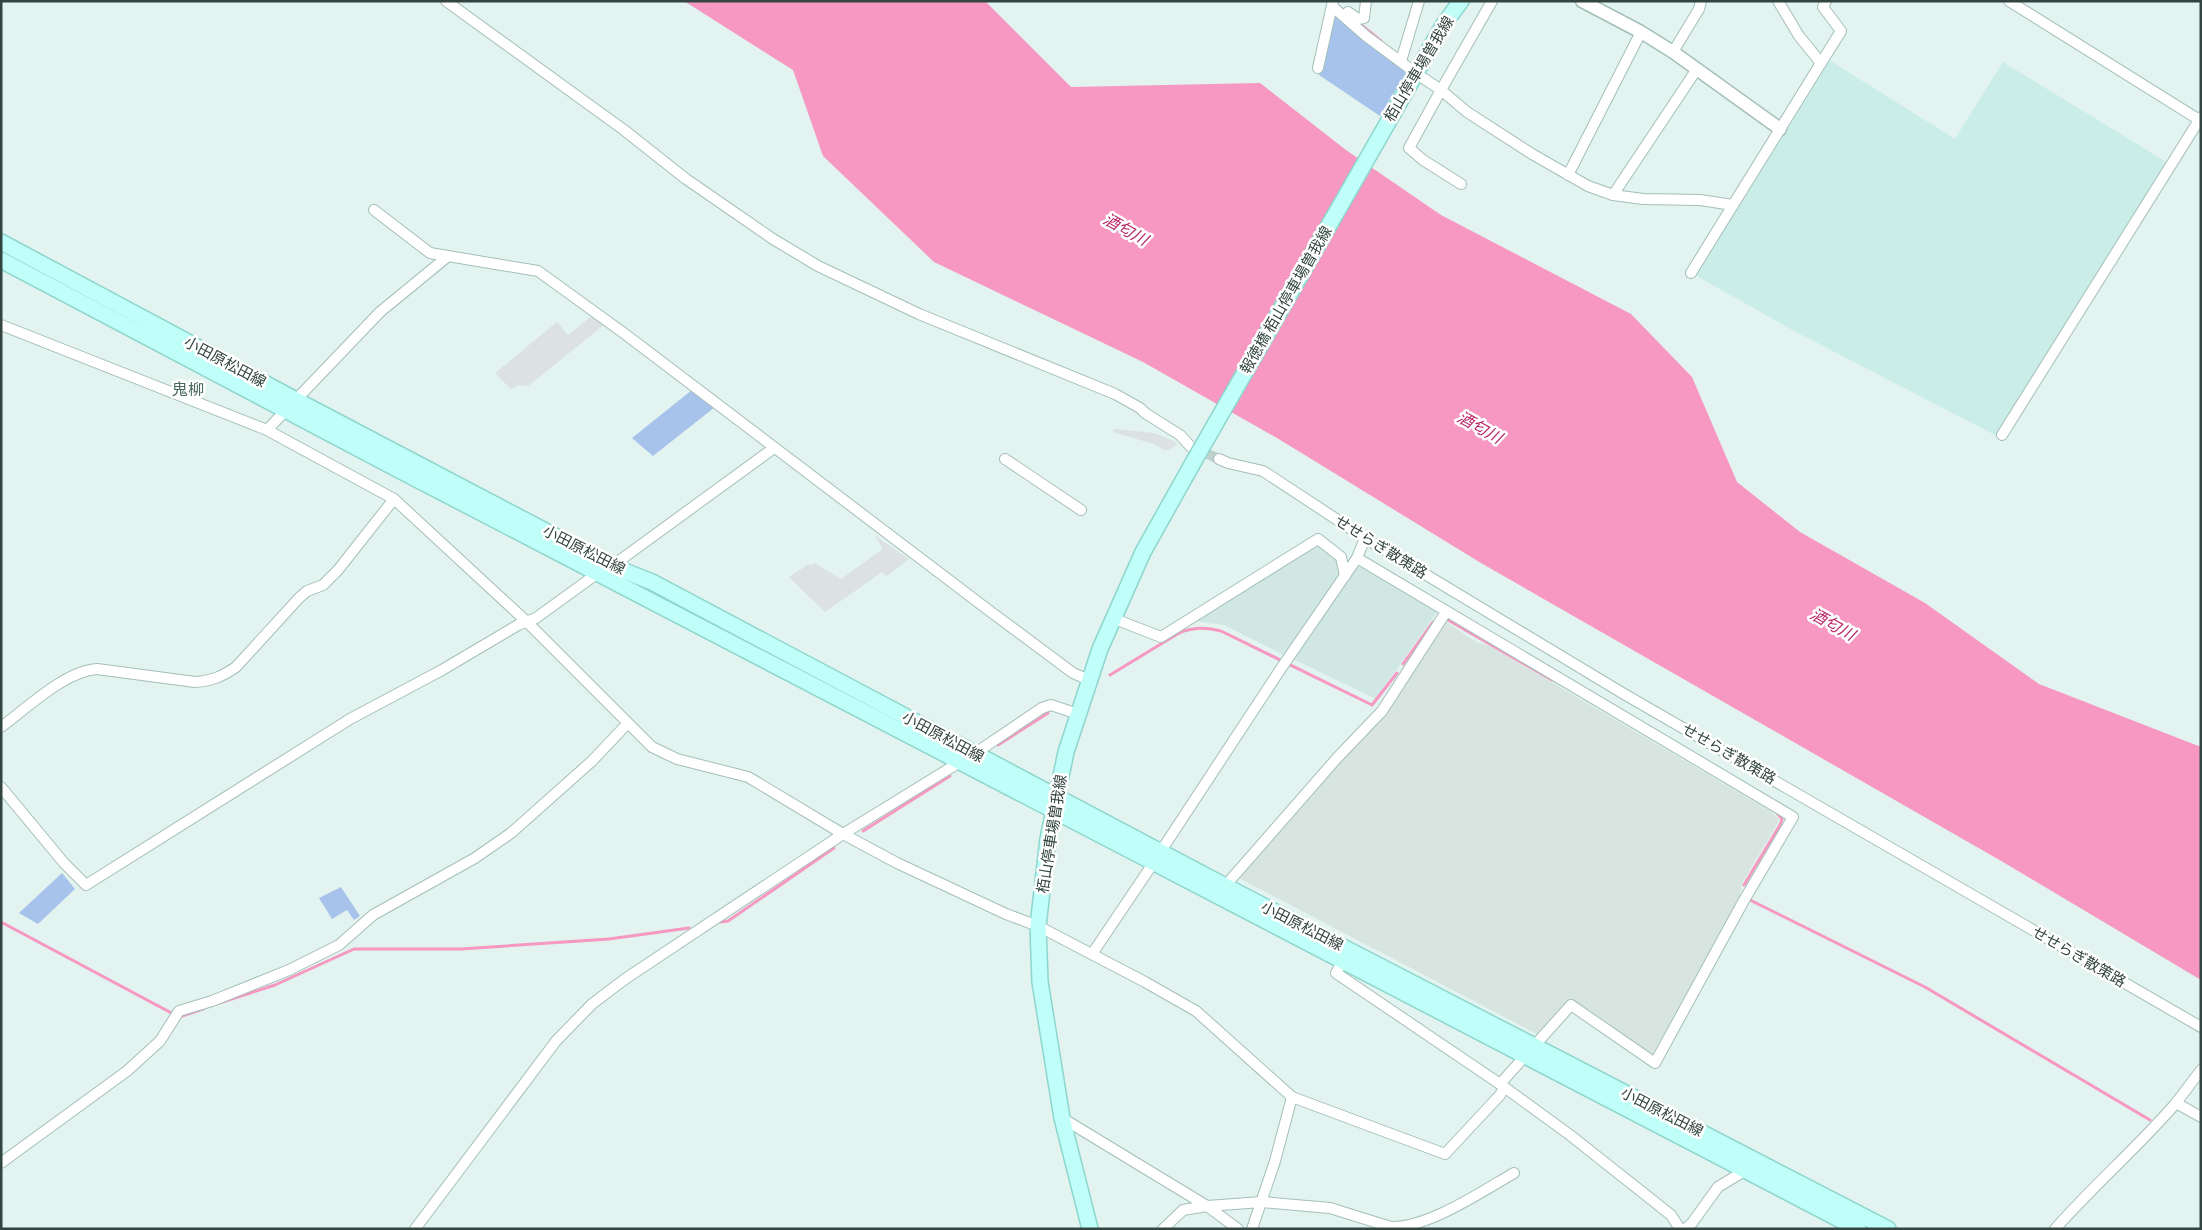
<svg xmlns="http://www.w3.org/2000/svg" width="2202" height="1230" font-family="'Sofia Sans Condensed','Noto Sans JP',sans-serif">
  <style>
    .residential { fill: #d0e7e3 }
    .industrial { fill: #d7e4e0 }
    .education { fill: #caede8 }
    .green { fill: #a7c3eb }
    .parking { fill: #dbe2e1 }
    .water { fill: #f698c2 }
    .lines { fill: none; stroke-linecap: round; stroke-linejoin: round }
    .stream { stroke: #f698c2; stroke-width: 3 }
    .minor-tunnel { stroke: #bfd0cd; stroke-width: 10; stroke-dasharray: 10 5; stroke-linecap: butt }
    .minor-casing { stroke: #a4bfb9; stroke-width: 12 }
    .tertiary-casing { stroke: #a4bfb9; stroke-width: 15 }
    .secondary-casing { stroke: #8dd6ce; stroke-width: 18 }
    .minor { stroke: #fff; stroke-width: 10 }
    .tertiary { stroke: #fff; stroke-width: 12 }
    .secondary { stroke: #c0fff9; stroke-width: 15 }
    .secondary-bridge-casing { stroke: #8dd6ce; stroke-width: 18; stroke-linecap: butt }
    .secondary-bridge { stroke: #c0fff9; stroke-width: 15 }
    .labels { text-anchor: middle; stroke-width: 5; stroke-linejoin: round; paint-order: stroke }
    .street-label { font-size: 15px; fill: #324540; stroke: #fff }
    .water-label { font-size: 16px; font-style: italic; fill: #b82364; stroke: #fff }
    .neighbourhood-label { font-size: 16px; fill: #496860; stroke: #fff }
  </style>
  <rect width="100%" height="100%" fill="#e2f3f0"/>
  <g class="residential">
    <polygon points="1319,542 1339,557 1341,573 1286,656 1224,625 1193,621"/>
    <polygon points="1357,567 1361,568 1437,612 1376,699 1293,659"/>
  </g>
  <polygon class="industrial" points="1446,622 1476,642 1490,646 1770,811 1778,818 1778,823 1742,883 1739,901 1652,1055 1647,1054 1570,998 1537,1034 1237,877 1320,782 1386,712"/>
  <polygon class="education" points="1829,60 1955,139 2003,62 2168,163 1997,436 1794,331 1695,275 1825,62"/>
  <g class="green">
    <polygon points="1335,13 1407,71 1380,116 1319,75"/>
    <polygon points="692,390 715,407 653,456 632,438"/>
    <polygon points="62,873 75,889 38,924 19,913"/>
    <polygon points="341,887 360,916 354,920 347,910 332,919 319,898"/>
  </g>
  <g class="parking">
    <polygon points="593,315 605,324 528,386 518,385 511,389 495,373 557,322 568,335"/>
    <polygon points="1114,429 1154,433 1174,441 1177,445 1166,451 1154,444 1113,432"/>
    <polygon points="874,535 909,559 887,576 882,572 825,612 789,577 809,564 811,566 814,563 841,579 883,549"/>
  </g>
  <polygon class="water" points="684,1 985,1 1071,87 1260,83 1346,150 1441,215 1631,314 1692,377 1737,482 1800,532 1925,603 2039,684 2201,747 2201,980 2003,862 1481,563 1277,438 1143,362 934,262 823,156 793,70"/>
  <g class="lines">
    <g class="stream">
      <polyline points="1360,20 1360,24 1381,41"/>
      <polyline points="1448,620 1552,680"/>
      <polyline points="1403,664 1433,622"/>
      <path d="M 1110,675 L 1179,633 C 1193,627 1206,627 1221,631 L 1372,705 L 1397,673"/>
      <polyline points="998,745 1048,713"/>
      <polyline points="863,831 950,776"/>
      <polyline points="1744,885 1780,825 1782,819 1777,813"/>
      <polyline points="1750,900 1925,987 2150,1120"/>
      <polyline points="1,922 179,1017 203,1009"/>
      <polyline points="721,922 728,921 834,848"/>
      <polyline points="216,1004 275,985 354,949 461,949 609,939 689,928"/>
    </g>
    <polyline class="minor-tunnel" points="1194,448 1219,459"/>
    <g class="minor-casing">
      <g id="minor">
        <polyline points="446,1 624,130 686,179 773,239 818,266 919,314 1115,394 1140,408 1145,413 1180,435 1191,447"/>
        <polyline points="1492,1 1441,90 1467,112 1532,154 1588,186 1613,195 1643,199 1700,200 1733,205 1821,63 1799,36 1778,1"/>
        <polyline points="2009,1 2201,121"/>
        <polyline points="1333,7 1366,36 1409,68"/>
        <polyline points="1348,12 1358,19 1364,18 1366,1"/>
        <polyline points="1673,52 1699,9 1701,1"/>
        <polyline points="1401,61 1419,1"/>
        <polyline points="1821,63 1841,31 1823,7 1826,1"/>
        <polyline points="1318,68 1333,1"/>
        <polyline points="1423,78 1441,90 1409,148 1423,160 1461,184"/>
        <polyline points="1568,175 1641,32"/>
        <polyline points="1613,195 1697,69"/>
        <polyline points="374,210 430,253 538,271 625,334 991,612 1073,673 1089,680"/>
        <polyline points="1691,273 1733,205"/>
        <polyline points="1,325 267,430 394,499 527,622 652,747 677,759 748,777 843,834 897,863 1006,914 1038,926 1145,982 1196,1011 1292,1097 1445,1154 1500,1095 1504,1088"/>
        <polyline points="267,430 380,312 447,257"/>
        <polyline points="2002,435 2201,117"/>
        <polyline points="1005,459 1081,510"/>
        <polyline points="1219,459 1228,463 1263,471 1365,538 1624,694 2201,1027"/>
        <polyline points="1357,558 1793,817 1743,902 1655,1063 1571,1005 1500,1084 1570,1135 1671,1215 1680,1229"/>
        <polyline points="1112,618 1161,637 1318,539 1341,557 1345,576"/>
        <path d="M 1,727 C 27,708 65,671 97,669 L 195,682 C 212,681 223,676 236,667 L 299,598 L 307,591 L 323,585 L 338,570 L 394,499"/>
        <polyline points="974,754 1042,708 1051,705 1078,714"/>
        <polyline points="1,787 64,863 86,885 350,719 442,670 518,625 536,618 598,573 612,566 774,448"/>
        <polyline points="1161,851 1280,670 1357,558 1365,538"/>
        <polyline points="1225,886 1337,758 1382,711 1446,612"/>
        <polyline points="1092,954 1154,862"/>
        <polyline points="1343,961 1336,973 1500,1084"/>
        <polyline points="2176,1103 2201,1070"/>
        <polyline points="1062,1118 1207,1206 1238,1229"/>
        <polyline points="1,1163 127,1071 160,1041 179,1011 212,1001 289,970 339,945 373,915 475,858 511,833 592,761 627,724"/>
        <polyline points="415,1229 556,1041 592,1004 625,979 843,834 960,762"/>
        <path d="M 1163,1229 L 1183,1210 L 1207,1206 L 1262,1202 L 1330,1208 L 1391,1227 C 1428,1228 1481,1192 1514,1173"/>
        <polyline points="1252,1229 1275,1161 1292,1097"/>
        <polyline points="1685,1229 1692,1223 1718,1187 1746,1170"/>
        <path d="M 2055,1229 C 2094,1185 2138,1147 2176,1103 L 2201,1117"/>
      </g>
    </g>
    <g class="tertiary-casing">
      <polyline id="tertiary" points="1582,1 1641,32 1673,52 1780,129"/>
    </g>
    <g class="secondary-casing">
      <g id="secondary">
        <polyline points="1379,138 1444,24 1461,1"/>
        <polyline points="1,242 296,400 612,566 652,582 1225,886 1888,1229"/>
        <polyline points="1,260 401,471 1858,1229"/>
        <polyline points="1090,1229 1062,1118 1040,982 1038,926 1048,839 1066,752 1100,649 1143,552 1194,461"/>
      </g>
    </g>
    <use href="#minor" class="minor"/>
    <use href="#tertiary" class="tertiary"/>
    <use href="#secondary" class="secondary"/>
    <g class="secondary-bridge-casing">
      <polyline id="secondary-bridge" points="1194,461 1379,138"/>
    </g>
    <use href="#secondary-bridge" class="secondary-bridge"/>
  </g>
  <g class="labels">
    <g class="street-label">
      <text transform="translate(1419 69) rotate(-59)" y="5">栢山停車場曽我線</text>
      <text transform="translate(1286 300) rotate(-60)" y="5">報徳橋 栢山停車場曽我線</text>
      <text transform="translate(225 362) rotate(28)" y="5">小田原松田線</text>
      <text transform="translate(1381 547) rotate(32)" y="5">せせらぎ散策路</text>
      <text transform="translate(584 550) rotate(27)" y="5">小田原松田線</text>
      <text transform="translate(943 737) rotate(28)" y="5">小田原松田線</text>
      <text transform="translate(1729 754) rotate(30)" y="5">せせらぎ散策路</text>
      <text transform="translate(1052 834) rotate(-81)" y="5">栢山停車場曽我線</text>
      <text transform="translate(1302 926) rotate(27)" y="5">小田原松田線</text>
      <text transform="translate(2079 957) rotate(30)" y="5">せせらぎ散策路</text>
      <text transform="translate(1662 1112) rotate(27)" y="5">小田原松田線</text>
    </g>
    <g class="water-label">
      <text transform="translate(1126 229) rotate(29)" y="6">酒匂川</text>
      <text transform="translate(1480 427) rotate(29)" y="6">酒匂川</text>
      <text transform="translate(1833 624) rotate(29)" y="6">酒匂川</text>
    </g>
    <g class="neighbourhood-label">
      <text x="188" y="395">鬼柳</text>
    </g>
  </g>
  <rect width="2202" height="1230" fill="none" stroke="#324540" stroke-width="5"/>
</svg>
